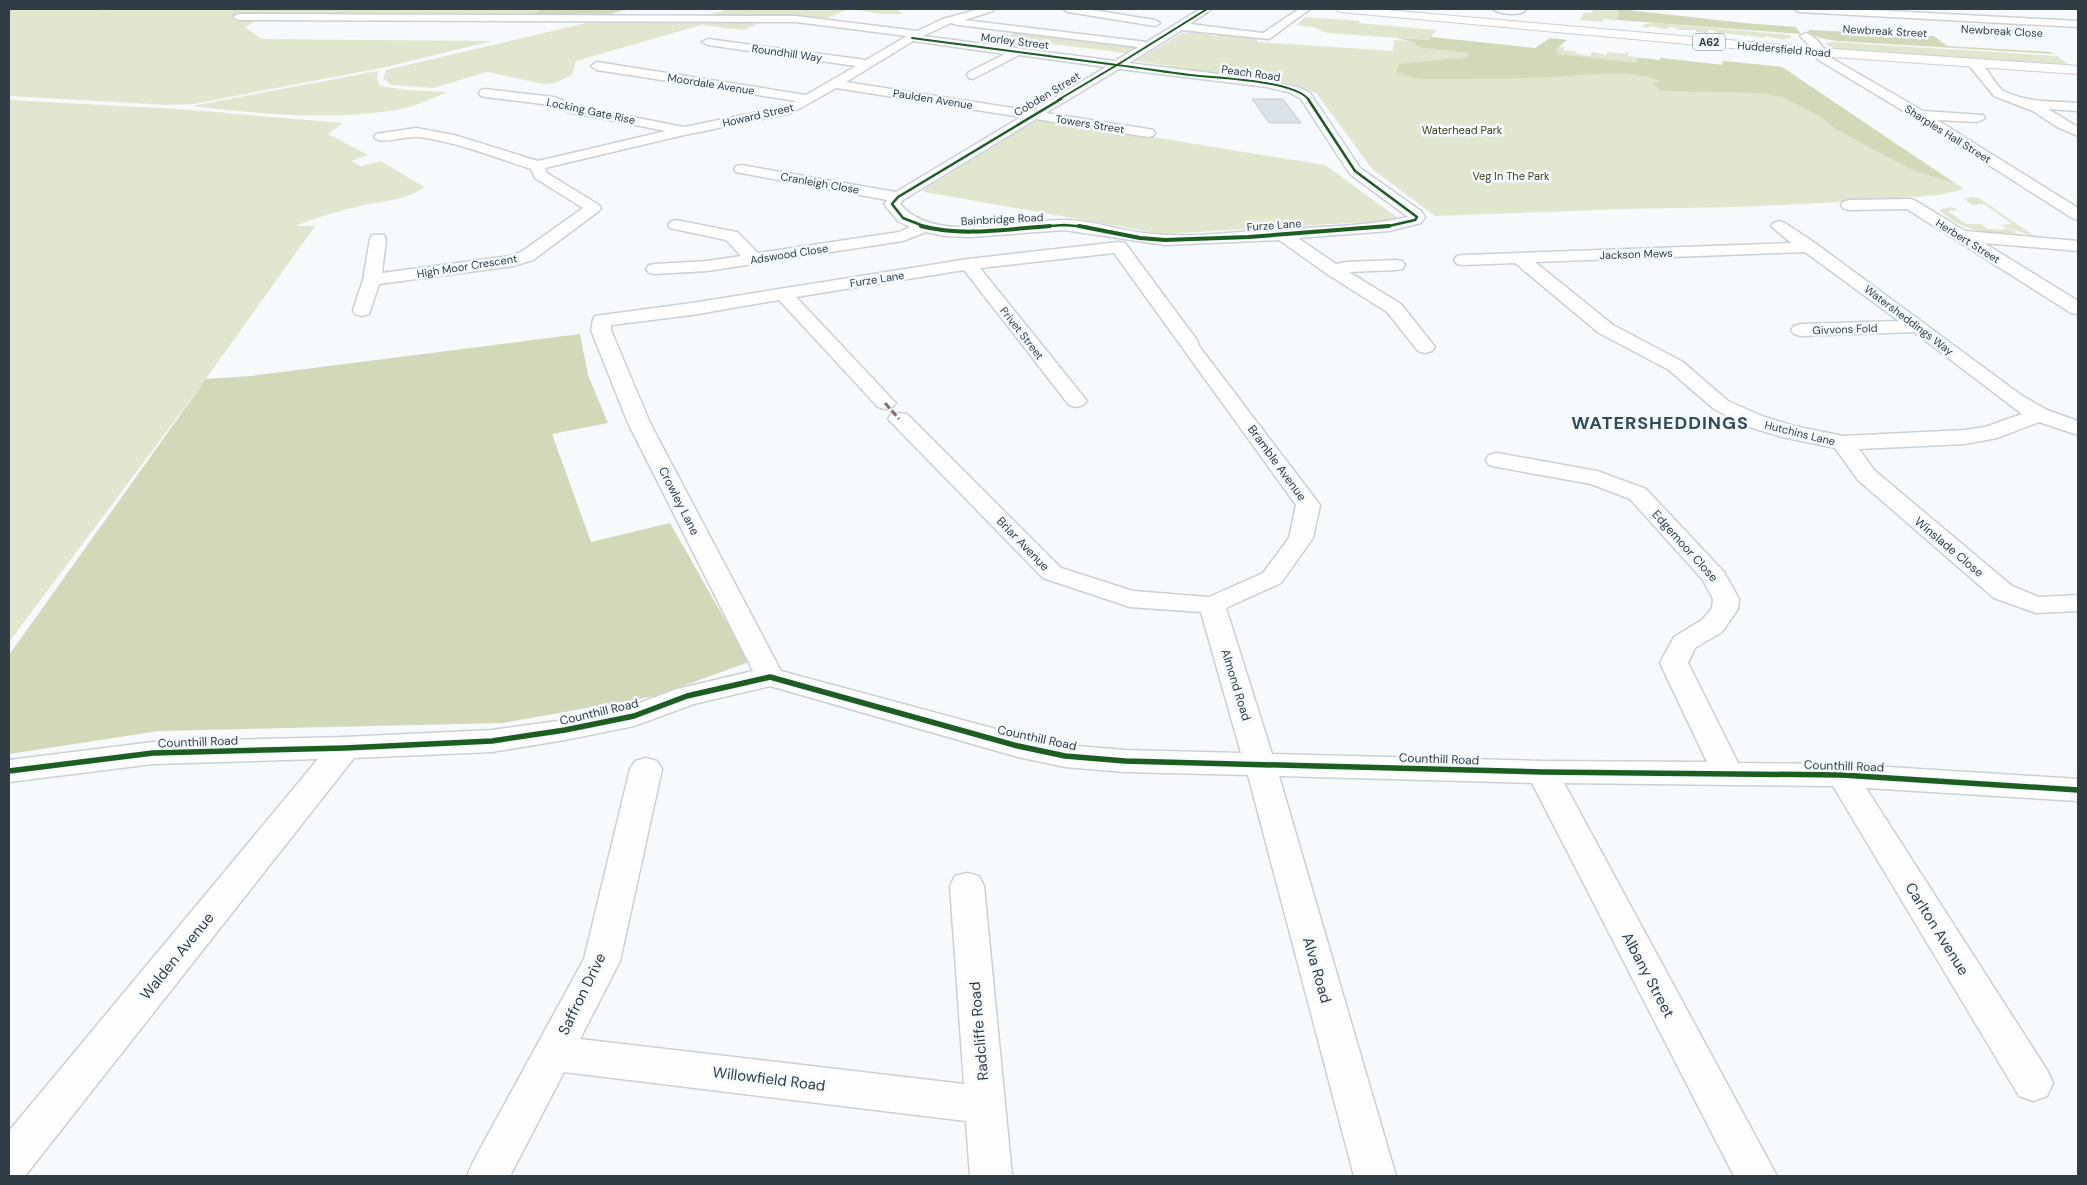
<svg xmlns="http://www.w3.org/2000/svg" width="2087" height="1185" font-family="'DM Sans',sans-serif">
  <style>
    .green { fill: #e1e7cf }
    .forest { fill: #d2d9b9 }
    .building { fill: #dbe2e8; stroke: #c6cdd2 }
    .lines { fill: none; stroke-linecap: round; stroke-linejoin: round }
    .street-casing { stroke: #c9d1d6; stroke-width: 3 }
    .primary-casing { stroke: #c9d1d6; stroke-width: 2 }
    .street { fill: #fefeff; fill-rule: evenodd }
    .primary { fill: #fefeff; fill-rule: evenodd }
    .quiet { stroke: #8d6e63; stroke-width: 3; stroke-dasharray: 7 3; stroke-linecap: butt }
    .cycleway-far3-casing { stroke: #f4faff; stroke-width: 3 }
    .cycleway-far2-casing { stroke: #f4faff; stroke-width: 4.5 }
    .cycleway-far1-casing { stroke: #f4faff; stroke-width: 5.5 }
    .cycleway-casing { stroke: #f4faff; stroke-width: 9 }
    .cycleway-far3 { stroke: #1b5e20; stroke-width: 2 }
    .cycleway-far2 { stroke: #1b5e20; stroke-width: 2.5 }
    .cycleway-far1 { stroke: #1b5e20; stroke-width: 4 }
    .cycleway { stroke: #1b5e20; stroke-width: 5.5 }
    .labels { text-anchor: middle; stroke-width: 5; stroke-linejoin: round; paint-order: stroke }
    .far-street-label { font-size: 11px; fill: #303d45; stroke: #f4faff }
    .shield { fill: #f4faff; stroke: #6b767d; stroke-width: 1 }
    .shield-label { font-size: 11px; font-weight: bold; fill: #303d45 }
    .far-park-label { font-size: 11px; fill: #3d4417; stroke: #f4faff }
    .street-label { font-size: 12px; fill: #303d45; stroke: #f4faff }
    .near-street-label { font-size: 15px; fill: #303d45; stroke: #f4faff }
    .district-label { font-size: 18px; font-weight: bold; letter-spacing: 1px; fill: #304b5c; stroke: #f4faff }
  </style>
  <rect width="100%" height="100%" fill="#f7fafc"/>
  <g class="green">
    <polygon points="9,9 104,9 102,11 125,9 542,9 532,15 261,19 245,27 262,39 492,41 386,67 193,104 168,105 9,96"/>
    <polygon points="729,9 897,9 902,14 882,14 849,9 824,19 796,17 703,16"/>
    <polygon points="1594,9 1619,9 1617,20 1603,19 1602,22 1580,20 1584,13 1591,13"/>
    <polygon points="1305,17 1360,21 1359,23 1436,30 1429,40 1327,33 1313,27 1296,25"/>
    <polygon points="599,20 767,20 743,30 701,25 576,61 572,75 555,83 544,84 487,72 433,88 391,85 383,78 386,70"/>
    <polygon points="1654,23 1791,35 1791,39 1786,38 1786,40 1765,36 1765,38 1746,35 1746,36 1726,33 1725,35 1716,34 1715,31 1709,30 1706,33 1696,32 1696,30 1677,30 1677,28 1670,27 1667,29 1649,26 1648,28 1643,27 1644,24"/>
    <polygon points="1016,32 1135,47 1125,53 1004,38"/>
    <path d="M 1192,32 L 1217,36 L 1220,34 L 1254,38 L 1258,39 L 1257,42 L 1393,51 L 1394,40 L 1555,50 L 1557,47 L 1564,47 L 1563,50 L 1575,51 L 1578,54 L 1590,56 L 1592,52 L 1606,55 L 1608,52 L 1625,54 L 1626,52 L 1628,52 L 1628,56 L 1659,60 L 1661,58 L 1722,65 L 1723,61 L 1782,67 L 1964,189 L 1939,195 L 1843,202 L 1737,207 L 1624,209 L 1435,216 L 1372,169 L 1317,94 C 1277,74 1214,73 1169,68 L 1171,66 L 1135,61 L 1182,33 Z"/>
    <polygon points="1833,42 2057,56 2069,65 1844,51 1831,48 1825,43"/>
    <path d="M 378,71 L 377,79 L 380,86 L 406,90 L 448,92 C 430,99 410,109 390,111 C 324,120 257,114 192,106 Z"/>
    <path d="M 9,100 L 179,109 L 343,123 L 328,134 L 368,155 L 351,161 L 361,166 L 381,161 L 424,187 C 408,200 381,201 360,206 C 339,211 317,217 296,226 L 315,226 L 206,379 L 9,642 Z"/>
    <polygon points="1041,119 1325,165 1401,220 1163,234 925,192 924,189 1037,120"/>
    <polygon points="1971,197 1979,198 2036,237 1999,225 2012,224 1984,204 1972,205 1964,199"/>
    <path d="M 1951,207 L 1959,210 L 1948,211 L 1966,224 L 1981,224 L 1987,229 L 2005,230 L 2002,227 L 2018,232 C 2003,236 1974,232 1959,224 C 1952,220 1945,215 1939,210 Z"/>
  </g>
  <g class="forest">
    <polygon points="542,9 630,9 606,15 532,15"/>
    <polygon points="1619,9 1744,23 1796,27 1801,34 1617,20"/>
    <polygon points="1809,30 1934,36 1947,46 2050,52 2054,54 1837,41 1824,39 1808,33"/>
    <path d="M 1431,37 L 1535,48 L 1550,38 L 1567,40 L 1555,50 L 1558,50 L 1557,54 L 1637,63 L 1638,58 L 1659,60 L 1661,58 L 1722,65 L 1723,61 L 1782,67 L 1954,183 L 1915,171 L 1835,129 L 1823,118 L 1783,97 L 1760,93 L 1661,91 L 1653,83 L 1660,81 C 1626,67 1585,76 1550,77 C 1507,79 1463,79 1420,79 L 1399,74 L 1397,71 L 1399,64 L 1468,57 L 1467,53 L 1419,47 L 1414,42 L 1397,38 L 1429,40 Z"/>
    <polygon points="580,334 588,375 608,423 552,434 591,542 670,523 749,662 655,696 503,723 159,731 9,754 9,655 206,379 251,376"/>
  </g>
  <polygon class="building" points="1252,99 1283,99 1301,123 1269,123"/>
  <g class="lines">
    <g class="street-casing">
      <g id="street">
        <path d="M 979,9 L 994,9 L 993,11 L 964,20 L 1147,42 L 1200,9 L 1212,9 L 1190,24 L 1263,33 L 1299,9 L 1310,9 L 1269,39 L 1182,30 L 1129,63 L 1267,80 L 1300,88 L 1310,93 L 1360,168 L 1421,211 L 1425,217 L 1421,223 L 1389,231 L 1298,238 L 1336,264 L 1347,262 L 1396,260 L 1402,261 L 1405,265 L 1402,269 L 1396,270 L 1349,272 L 1401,304 L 1435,347 L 1432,351 L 1425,353 L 1418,351 L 1387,312 L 1327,274 L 1279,240 L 1165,245 L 1064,230 L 971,237 L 945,236 L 926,232 L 903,241 L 707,271 L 655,274 L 649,273 L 646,269 L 649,265 L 655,264 L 707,261 L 741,256 L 726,240 L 670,228 L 668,225 L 670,222 L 676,220 L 737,232 L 758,253 L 899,232 L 910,227 L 898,221 L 884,204 L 887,200 L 741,173 L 736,172 L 734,169 L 736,166 L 741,165 L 896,192 L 1021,117 L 836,88 L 792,113 L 684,135 L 545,168 L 547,173 L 599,205 L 601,208 L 599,211 L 533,260 L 513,266 L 379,284 L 369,314 L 362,316 L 355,314 L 353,310 L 363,280 L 370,239 L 372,235 L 384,235 L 386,239 L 382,273 L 510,256 L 521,252 L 583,208 L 535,178 L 531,169 C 494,157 457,142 419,137 C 407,135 381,146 374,137 L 376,134 L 416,128 L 454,135 L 538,161 L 666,131 L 572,113 L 551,105 L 485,97 L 481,96 L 479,93 L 481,90 L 485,89 L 554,97 L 576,106 L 684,127 L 783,107 L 796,101 L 597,70 L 591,66 L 597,62 L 806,95 L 856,66 L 708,45 L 702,42 L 708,39 L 866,60 L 907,36 L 796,22 L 238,20 L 233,17 L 238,14 L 796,16 L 917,31 L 943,19 ZM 951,23 L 958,25 L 1138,47 L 1115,61 L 923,36 ZM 913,41 L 1005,54 L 969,72 L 967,75 L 969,78 L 973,79 L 1019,55 L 1106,67 L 1032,111 L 846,82 ZM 1119,69 L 1267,87 L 1291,93 L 1301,99 L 1350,174 L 1408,217 C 1367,226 1323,227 1281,229 C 1238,231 1196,238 1153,234 C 1124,232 1096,221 1067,220 C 1018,218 936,246 900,204 L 903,200 L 1036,119 L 1148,137 L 1153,136 L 1155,133 L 1153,130 L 1148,129 L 1046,113 Z"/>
        <polygon points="1063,9 1086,9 1155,20 1160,23 1155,26 1068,12"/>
        <path d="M 1493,9 L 1523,9 L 1525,11 C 1519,16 1499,14 1493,9 Z"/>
        <polygon points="1794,9 1852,9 2078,21 2078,27 1799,12"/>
        <path d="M 1806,33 C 1815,36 1824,46 1826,55 L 1923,111 L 1983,115 L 1985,118 L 1978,122 L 1937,120 L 2078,208 L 2078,220 L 2072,218 L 1915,118 L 1817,59 L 1814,50 L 1800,36 Z"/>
        <path d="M 1974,60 C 1989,64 1992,84 2004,91 C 2027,103 2053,101 2078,103 L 2078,111 L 2048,109 L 2078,127 L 2078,136 L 2057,127 L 2033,111 L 1994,96 L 1968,64 Z"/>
        <polygon points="1910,199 1916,201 1965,231 2078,241 2078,251 1984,243 2078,301 2078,314 2071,313 1907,209 1849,210 1843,208 1841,205 1843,202 1849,200"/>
        <path d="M 1779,221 L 1785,223 L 1815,243 L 2021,395 L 2047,410 L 2078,421 L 2078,435 L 2039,422 L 1997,438 L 1965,444 L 1859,449 L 1874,470 L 2012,586 L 2039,597 L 2078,595 L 2078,611 L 2036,613 L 1994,598 L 1858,480 L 1835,448 L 1782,437 L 1746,426 L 1714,409 L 1669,370 L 1599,333 L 1515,263 L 1463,265 L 1457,264 L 1454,260 L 1457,256 L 1463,255 L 1791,243 L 1771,226 L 1773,223 ZM 1805,252 L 1899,321 L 1801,324 L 1794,326 L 1791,330 L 1794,334 L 1801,336 L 1914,332 L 2022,414 L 1985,427 L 1965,430 L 1843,436 L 1794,426 L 1762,416 L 1728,401 L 1683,362 L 1613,325 L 1535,262 Z"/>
        <path d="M 1119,242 L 1125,243 L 1197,340 L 1199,346 L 1320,505 L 1313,538 L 1281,583 L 1226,608 L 1272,754 L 1542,761 L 1707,762 L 1660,663 L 1674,637 L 1702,620 L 1712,608 L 1713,599 L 1703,580 L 1630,499 L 1591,484 L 1497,467 L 1489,465 L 1486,460 L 1489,455 L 1497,453 L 1597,471 L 1646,489 L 1724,572 L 1739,599 L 1738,609 L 1722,632 L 1695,648 L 1688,663 L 1738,763 L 1842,764 L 2078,779 L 2078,801 L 1866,788 L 2047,1070 L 2053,1083 L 2047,1096 L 2033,1101 L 2019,1096 L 1833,786 L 1564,783 L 1777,1176 L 1734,1176 L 1532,783 L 1279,776 L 1396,1176 L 1354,1176 L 1248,775 L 1125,772 L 1065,767 L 1018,757 L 770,686 L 694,704 L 634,726 L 565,740 L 492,752 L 354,758 L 25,1176 L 9,1176 L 9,1131 L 318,759 L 153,764 L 9,782 L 9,760 L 153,742 L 345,737 L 492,730 L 565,720 L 629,707 L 677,689 L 753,671 L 628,423 L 591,330 L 593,320 L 595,316 L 692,303 L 968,259 ZM 1114,253 L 1296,505 L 1289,538 L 1263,573 L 1209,597 L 1133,591 L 1061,568 L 907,414 L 899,413 L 891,414 L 888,419 L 1043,578 L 1130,607 L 1201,612 L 1241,753 L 1125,750 L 1065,745 L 1018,735 L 781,671 L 650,423 L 611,330 L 611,325 L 692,315 L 779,300 L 878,407 L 885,409 L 892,407 L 896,403 L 892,399 L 796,297 L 964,270 L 1069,405 L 1076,407 L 1083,405 L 1087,401 L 980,268 Z"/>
        <polygon points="646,758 657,761 662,769 620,961 580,1039 964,1084 950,886 955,876 967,873 979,876 984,886 1012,1176 970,1176 966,1121 564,1072 510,1176 467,1176 473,1162 584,959 630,769 635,761"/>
      </g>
    </g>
    <g class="primary-casing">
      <polygon id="primary" points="1335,9 1374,9 1819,48 2078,66 2078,74 1819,56 1340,12"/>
    </g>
    <use href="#street" class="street"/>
    <use href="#primary" class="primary"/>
    <polyline class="quiet" points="885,403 899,419"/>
    <g class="cycleway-far3-casing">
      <g id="cycleway-far3">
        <polyline points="912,38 1117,65"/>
        <path d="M 1117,65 C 1141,68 1166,72 1190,75 C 1215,78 1295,80 1309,100"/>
        <polyline points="1117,65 1207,9"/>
        <polyline points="1058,100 1117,65"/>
      </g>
    </g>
    <g class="cycleway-far2-casing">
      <g id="cycleway-far2">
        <polyline points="1308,99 1355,171 1417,217 1415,220 1389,226 1373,227"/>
        <polyline points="926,227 903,218 892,204 898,197 1061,99"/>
        <polyline points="1036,227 1064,225 1088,227"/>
      </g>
    </g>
    <g class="cycleway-far1-casing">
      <g id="cycleway-far1">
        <path d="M 921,226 C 963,237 1007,229 1050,226"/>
        <polyline points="1079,226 1140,238 1165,240 1249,237 1389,226"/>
      </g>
    </g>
    <g class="cycleway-casing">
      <polyline id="cycleway" points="9,771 153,753 345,748 492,741 565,730 634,716 687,696 770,677 1018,746 1065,756 1125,761 1542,772 1842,775 2078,790"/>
    </g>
    <use href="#cycleway-far3" class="cycleway-far3"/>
    <use href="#cycleway-far2" class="cycleway-far2"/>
    <use href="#cycleway-far1" class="cycleway-far1"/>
    <use href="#cycleway" class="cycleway"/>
  </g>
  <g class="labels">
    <g class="far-street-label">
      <text transform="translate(1885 31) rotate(3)" y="4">Newbreak Street</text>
      <text transform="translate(2002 31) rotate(3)" y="4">Newbreak Close</text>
      <text transform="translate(1015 41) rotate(7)" y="4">Morley Street</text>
      <text transform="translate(1784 49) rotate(5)" y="4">Huddersfield Road</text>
      <text transform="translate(787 53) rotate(8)" y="4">Roundhill Way</text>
      <text transform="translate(1251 73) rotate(8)" y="4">Peach Road</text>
      <text transform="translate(711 84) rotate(9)" y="4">Moordale Avenue</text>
      <text transform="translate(1047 94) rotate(-31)" y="4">Cobden Street</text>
      <text transform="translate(933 99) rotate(9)" y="4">Paulden Avenue</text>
      <text transform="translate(591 111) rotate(12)" y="4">Locking Gate Rise</text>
      <text transform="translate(758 115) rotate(-13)" y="4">Howard Street</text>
      <text transform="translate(1090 124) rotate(9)" y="4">Towers Street</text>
      <text transform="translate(1948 134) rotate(32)" y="4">Sharples Hall Street</text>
      <text transform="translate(820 183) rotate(10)" y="4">Cranleigh Close</text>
      <text transform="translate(1002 219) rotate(-3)" y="4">Bainbridge Road</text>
      <text transform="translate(1274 225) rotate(-4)" y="4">Furze Lane</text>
      <text transform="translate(1968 241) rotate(32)" y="4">Herbert Street</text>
      <text transform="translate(789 254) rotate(-9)" y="4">Adswood Close</text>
      <text transform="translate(1636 254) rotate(-2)" y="4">Jackson Mews</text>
      <text transform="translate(467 266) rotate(-9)" y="4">High Moor Crescent</text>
      <text transform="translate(877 279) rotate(-9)" y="4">Furze Lane</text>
      <text transform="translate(1909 320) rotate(37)" y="4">Watersheddings Way</text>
      <text transform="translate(1845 329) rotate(-2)" y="4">Givvons Fold</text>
      <text transform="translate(1022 333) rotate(52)" y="4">Privet Street</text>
      <text transform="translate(1800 433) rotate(14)" y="4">Hutchins Lane</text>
    </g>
    <rect class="shield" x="1693" y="33.5" width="32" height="17" rx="4"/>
    <g class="shield-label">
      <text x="1709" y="46">A62</text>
    </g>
    <g class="far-park-label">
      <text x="1462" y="134">Waterhead Park</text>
      <text x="1511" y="180">Veg In The Park</text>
    </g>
    <g class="street-label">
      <text transform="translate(1277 463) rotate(54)" y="4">Bramble Avenue</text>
      <text transform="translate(679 501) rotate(63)" y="4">Crowley Lane</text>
      <text transform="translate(1023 544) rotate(46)" y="4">Briar Avenue</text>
      <text transform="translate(1685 546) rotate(48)" y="4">Edgemoor Close</text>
      <text transform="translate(1949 547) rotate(40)" y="4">Winslade Close</text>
      <text transform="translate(1236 685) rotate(73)" y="4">Almond Road</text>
      <text transform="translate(599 712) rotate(-13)" y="4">Counthill Road</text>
      <text transform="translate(1037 738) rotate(12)" y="4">Counthill Road</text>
      <text transform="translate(198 742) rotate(-2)" y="4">Counthill Road</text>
      <text transform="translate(1439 759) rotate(2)" y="4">Counthill Road</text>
      <text transform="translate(1844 766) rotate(2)" y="4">Counthill Road</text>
    </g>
    <g class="near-street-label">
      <text transform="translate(1937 929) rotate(58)" y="5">Carlton Avenue</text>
      <text transform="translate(177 956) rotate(-51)" y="5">Walden Avenue</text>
      <text transform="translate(1317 970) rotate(74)" y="5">Alva Road</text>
      <text transform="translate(1648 975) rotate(62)" y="5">Albany Street</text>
      <text transform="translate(582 994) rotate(-64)" y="5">Saffron Drive</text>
      <text transform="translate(979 1031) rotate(-95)" y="5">Radcliffe Road</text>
      <text transform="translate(769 1079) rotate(7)" y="5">Willowfield Road</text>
    </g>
    <g class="district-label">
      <text x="1660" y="429">WATERSHEDDINGS</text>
    </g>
  </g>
  <rect width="2087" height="1185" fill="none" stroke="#303d45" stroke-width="20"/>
</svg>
